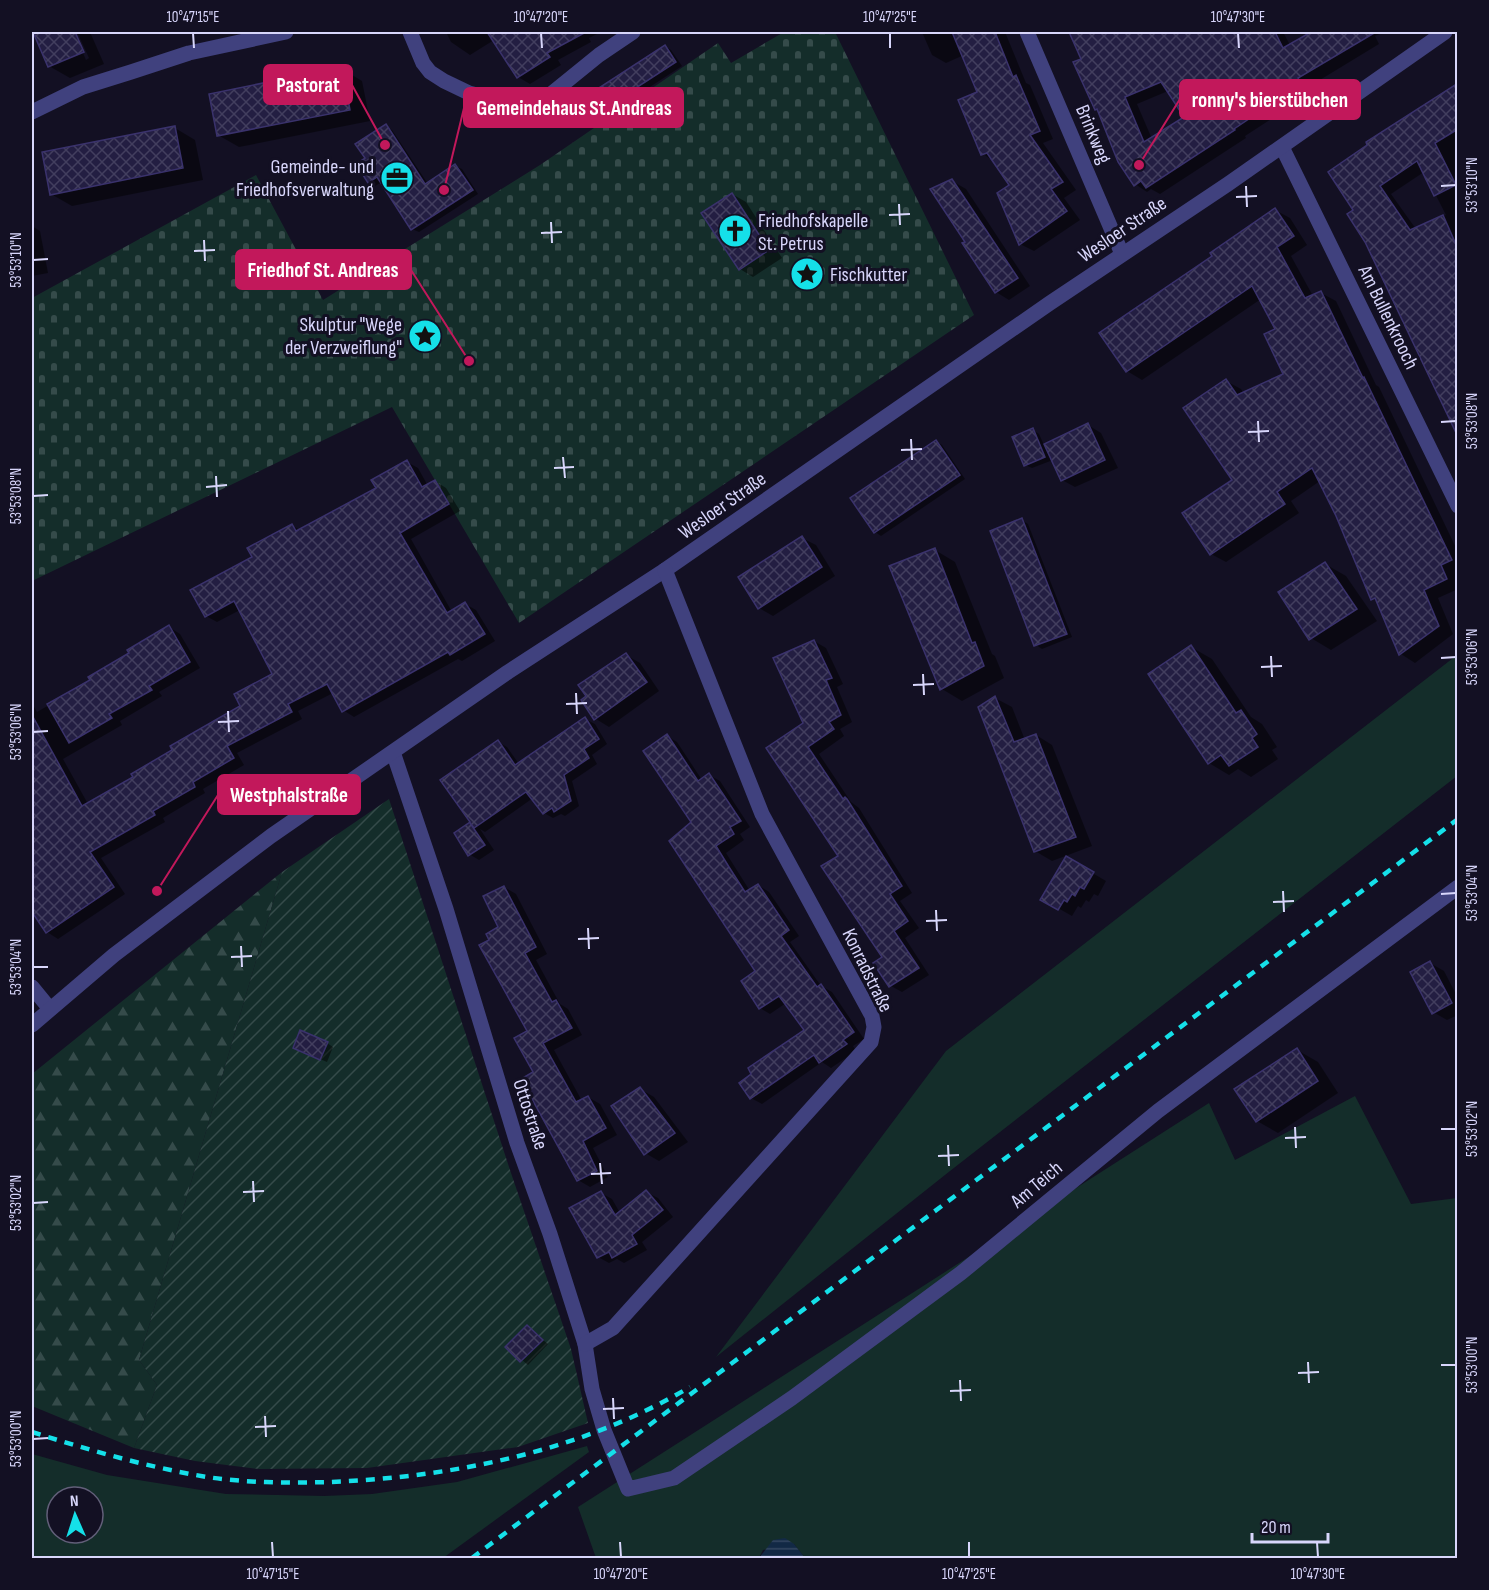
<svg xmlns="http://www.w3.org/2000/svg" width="1489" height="1590" font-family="'Sofia Sans Condensed',sans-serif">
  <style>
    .green { fill: #142d2a; fill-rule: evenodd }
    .forest { fill: url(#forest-firs) }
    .cemetery { fill: url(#cemetery-stones) }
    .garden { fill: url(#garden-furrows) }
    .water { fill: url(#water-rules) }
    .shadow { fill: #0007; fill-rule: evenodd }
    .building { fill: url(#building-cross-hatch); stroke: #3a326c; stroke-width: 1.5; fill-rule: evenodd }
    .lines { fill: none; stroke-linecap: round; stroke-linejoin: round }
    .minor { stroke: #40417e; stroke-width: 15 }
    .rail { stroke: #15e0e9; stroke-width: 4.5; stroke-dasharray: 9 8; stroke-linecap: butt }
    .ticks { fill: none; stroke: #d8d6fb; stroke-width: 2 }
    .labels { text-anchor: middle; stroke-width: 6; stroke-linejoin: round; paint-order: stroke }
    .street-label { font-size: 20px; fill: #d8d6fb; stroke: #131023 }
    .poi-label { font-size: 20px; fill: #d8d6fb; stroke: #131023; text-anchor: end }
    .leader { fill: none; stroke: #c2185b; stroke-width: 2 }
    .callout-dot { fill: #c2185b; stroke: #131023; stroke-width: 2 }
    .callout { fill: #c2185b; stroke: #c2185b; stroke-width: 2 }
    .callout-label { font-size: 21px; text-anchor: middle; font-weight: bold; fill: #fff }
    .neatline { fill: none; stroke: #d8d6fb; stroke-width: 2 }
    .ticks-label { font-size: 15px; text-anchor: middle; fill: #d8d6fb }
  </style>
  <defs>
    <pattern id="forest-firs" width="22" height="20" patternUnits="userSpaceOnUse" patternTransform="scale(1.5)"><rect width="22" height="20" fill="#142d2a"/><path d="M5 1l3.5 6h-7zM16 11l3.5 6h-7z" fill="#354b4a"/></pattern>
    <pattern id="cemetery-stones" width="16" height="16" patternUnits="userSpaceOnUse" patternTransform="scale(1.5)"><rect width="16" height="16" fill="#142d2a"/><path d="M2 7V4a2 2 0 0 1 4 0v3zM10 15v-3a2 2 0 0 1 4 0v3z" fill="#354b4a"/></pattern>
    <pattern id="garden-furrows" width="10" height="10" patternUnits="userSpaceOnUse" patternTransform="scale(1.5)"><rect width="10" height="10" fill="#142d2a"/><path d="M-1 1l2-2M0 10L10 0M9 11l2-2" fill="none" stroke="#354b4a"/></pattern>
    <pattern id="water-rules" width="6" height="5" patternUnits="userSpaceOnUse" patternTransform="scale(1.5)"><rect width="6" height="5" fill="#122945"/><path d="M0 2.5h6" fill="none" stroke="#344761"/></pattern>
    <pattern id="building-cross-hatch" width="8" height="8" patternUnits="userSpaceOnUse" patternTransform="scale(1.5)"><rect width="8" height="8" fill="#231e42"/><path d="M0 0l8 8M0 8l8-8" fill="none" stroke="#423e5e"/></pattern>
  </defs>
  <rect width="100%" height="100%" fill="#131023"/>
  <g class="green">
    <polygon points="1457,655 1457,776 950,1171 716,1357 946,1051"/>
    <polygon points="1355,1096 1411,1204 1457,1198 1457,1558 805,1558 794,1544 763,1550 759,1558 596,1558 578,1507 1209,1103 1235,1160"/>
    <path d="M 587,1446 L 589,1452 L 443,1558 L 32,1558 L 32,1454 L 107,1475 L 226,1494 L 324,1496 L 372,1494 L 457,1482 ZM 57,1497 L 93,1497 L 93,1533 L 57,1533 Z"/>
  </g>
  <polygon class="forest" points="282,872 139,1360 157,1385 134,1448 32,1406 32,1074"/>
  <polygon class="cemetery" points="784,32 835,32 974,315 519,623 392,407 32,581 32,298 256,175 323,300 540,165 718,43 731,63"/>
  <polygon class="garden" points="389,799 511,1173 571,1349 588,1423 518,1447 367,1468 259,1469 195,1461 134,1448 157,1385 139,1360 282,872"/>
  <polygon class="water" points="785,1538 794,1544 805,1558 759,1558 773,1540"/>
  <g class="shadow">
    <polygon points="35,32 74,32 86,60 89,58 77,32 90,32 104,64 70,78 49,66"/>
    <polygon points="446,32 492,32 495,36 502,32 601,32 589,38 591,42 558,60 561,65 530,84 518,77 494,40 470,55 451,42"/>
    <polygon points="922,32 1005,32 1026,83 1030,85 1053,139 1043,143 1076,190 1064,198 1080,220 1034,251 1020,244 1011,185 995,162 983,154 979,92 964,55 946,63 932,55"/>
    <path d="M 1071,32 L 1201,32 L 1207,44 L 1233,32 L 1283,32 L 1290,45 L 1314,32 L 1384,32 L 1375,36 L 1379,44 L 1310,86 L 1313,92 L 1283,107 L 1285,110 L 1245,136 L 1246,138 L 1160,194 L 1151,189 L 1147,192 L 1135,184 L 1099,111 L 1096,109 L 1083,60 ZM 1168,91 L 1186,118 L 1152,139 L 1137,104 Z"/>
    <polygon points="665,46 671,50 682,66 587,128 580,124 570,109"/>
    <polygon points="342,69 362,81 370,121 239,147 218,135"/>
    <path d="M 1458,84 L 1458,437 L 1366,241 L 1356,210 ZM 1424,172 L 1446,215 L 1416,229 L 1391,194 Z"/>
    <polygon points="386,126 392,130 428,184 455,166 462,169 478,194 419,232 412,229 382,182 375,186 369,182 367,159"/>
    <polygon points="175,128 195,140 203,180 72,206 51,194"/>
    <polygon points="952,181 966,189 1030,286 1009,300 996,292"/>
    <polygon points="732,194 746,202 782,258 753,277 740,269"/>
    <polygon points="1275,210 1290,218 1307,245 1291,256 1313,296 1321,293 1336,301 1376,385 1379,387 1458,552 1458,572 1455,574 1458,580 1458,589 1438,598 1453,634 1415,663 1401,654 1379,602 1372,599 1337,516 1320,481 1291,501 1299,513 1226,562 1211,554 1234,480 1226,381 1241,389 1244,394 1285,374 1277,330 1261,299 1142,380 1127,371 1214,257"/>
    <polygon points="32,226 40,231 48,273 32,276"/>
    <polygon points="1088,425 1101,433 1118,468 1075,487 1062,480 1053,460 1032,468 1025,465 1033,430 1039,434 1044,445"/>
    <polygon points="936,441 942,445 965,479 881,536 875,532"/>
    <polygon points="407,462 418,468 428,486 435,481 446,488 460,511 411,539 452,612 465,604 476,610 495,641 462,661 458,659 354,717 343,710 333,693 298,711 302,719 237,753 244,765 203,789 205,793 163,818 165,822 101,858 125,894 58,939 47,932 32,909 32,703 37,712 92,680 169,627 180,634 200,668 159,692 162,696 120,721 122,725 63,759 88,804 135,777 242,707 274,675 240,610 217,622 206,616 254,557 292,526 300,530 378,488"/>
    <polygon points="1022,520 1028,524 1072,637 1042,649 1036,645"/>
    <polygon points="802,538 816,545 835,576 773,616 759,608"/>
    <polygon points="935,550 955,562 992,654 995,656 1004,678 962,701 942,689"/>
    <polygon points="1325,564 1346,576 1377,621 1331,650 1311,638"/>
    <polygon points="814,641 826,648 843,684 837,687 852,722 840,729 844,736 819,754 851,802 859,808 912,893 900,901 919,928 905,938 929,975 902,992 891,986 884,958 840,856 768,749 805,724"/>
    <polygon points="1191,647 1212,659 1251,717 1262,724 1277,747 1272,750 1278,759 1251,777 1238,769 1229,775 1209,763"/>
    <polygon points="626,655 640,663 659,691 609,727 596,719 583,700"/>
    <polygon points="995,698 1012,707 1025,740 1036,735 1052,745 1092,846 1052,861 1035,851"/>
    <polygon points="585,719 595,724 607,744 592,755 597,764 572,781 579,806 565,816 561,814 553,818 544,813 533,798 485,832 480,829 494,850 479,860 469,854 456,834 472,823 498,742 507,747 519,764"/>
    <polygon points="667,736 677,742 702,780 709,775 720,781 750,827 740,834 744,840 726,853 750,891 758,885 769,892 799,936 790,942 821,986 832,992 864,1039 853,1046 856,1051 831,1068 822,1062 762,1104 751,1098 806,1030 786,1003 770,1014 760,1008 757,972 693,822"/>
    <polygon points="1067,858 1106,881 1098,896 1094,894 1089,902 1086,900 1081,908 1078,906 1072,916 1042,899"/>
    <polygon points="504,887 516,894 547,954 536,960 560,1004 568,1009 582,1035 554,1050 582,1101 588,1097 600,1104 617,1135 593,1148 608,1177 590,1187 578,1180 535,1073 529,1032 491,941 500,928"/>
    <polygon points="1430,963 1444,971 1458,998 1458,1015 1447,1020 1433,1012"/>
    <polygon points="327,1043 333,1047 327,1062 301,1051"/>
    <polygon points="1297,1050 1318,1062 1338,1093 1278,1133 1257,1121"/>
    <polygon points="640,1089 654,1097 688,1142 659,1161 645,1153"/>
    <polygon points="646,1192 658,1198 673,1217 642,1242 647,1250 624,1263 617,1259 609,1263 598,1257 601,1193 612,1199 620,1213"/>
    <polygon points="527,1327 548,1344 528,1365 507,1347"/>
  </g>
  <g class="building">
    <polygon points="33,32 75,32 84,52 48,67"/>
    <polygon points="487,32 586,32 547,53 550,57 517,78"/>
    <polygon points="952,32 995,32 1013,77 1016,75 1040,131 1030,135 1063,182 1051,189 1067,211 1019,245 997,193 1009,185 987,153 981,155 958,100 977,92"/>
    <path d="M 1069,32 L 1275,32 L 1283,48 L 1311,32 L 1376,32 L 1298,78 L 1302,85 L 1272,100 L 1274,102 L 1234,129 L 1235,130 L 1146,188 L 1141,181 L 1134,186 L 1118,162 L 1097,109 L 1095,110 L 1073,62 L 1081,59 ZM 1161,82 L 1184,117 L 1144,142 L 1125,97 Z"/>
    <polygon points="665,45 676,62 579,125 568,108"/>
    <polygon points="342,67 350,110 217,136 209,94"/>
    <polygon points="1458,83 1458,129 1435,143 1456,185 1434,196 1417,161 1380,186 1410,230 1443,215 1458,249 1458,437 1365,242 1347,214 1353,210 1328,172 1367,145 1366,142"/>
    <polygon points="386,124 425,184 455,164 473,190 411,230 377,177 368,183 356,164 365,158 355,144"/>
    <polygon points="175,126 183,168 50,195 42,152"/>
    <polygon points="952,179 1018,278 995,293 962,243 965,242 930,189"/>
    <polygon points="732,193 769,250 739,270 701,213"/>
    <polygon points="1275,208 1294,236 1277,247 1305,298 1321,291 1363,378 1364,377 1452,560 1441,565 1447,579 1424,590 1439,626 1399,655 1375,598 1371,600 1336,516 1312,468 1277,492 1285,504 1210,555 1182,513 1232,480 1183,408 1226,379 1237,395 1283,374 1264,334 1275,329 1252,286 1126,372 1099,333 1212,256 1210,253"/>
    <polygon points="1088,423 1105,460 1061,481 1044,444"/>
    <polygon points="1033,428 1045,457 1024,466 1012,437"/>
    <polygon points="936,440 960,475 874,533 850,498"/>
    <polygon points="407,460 422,487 435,480 449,504 400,533 447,613 465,602 485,634 450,655 448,652 342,712 327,684 288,704 292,712 227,746 234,758 193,782 195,787 153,811 155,815 90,852 114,887 46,933 32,912 32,715 82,806 133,777 131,774 172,750 170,746 240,706 234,694 272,674 234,601 205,617 190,590 252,557 247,548 292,524 296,531 376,488 371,480"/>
    <polygon points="1022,518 1067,634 1034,646 990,531"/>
    <polygon points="802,536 822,567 758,609 738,577"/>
    <polygon points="935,548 972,643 975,642 984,666 940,690 889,566"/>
    <polygon points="1325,562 1357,609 1309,640 1278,592"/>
    <polygon points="169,625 190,662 149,686 152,690 109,714 112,718 69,743 47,704 90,680 88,677 129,653 127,650"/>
    <polygon points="814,640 832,678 826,680 841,715 829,722 834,729 808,747 843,799 845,797 847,799 902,886 890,894 908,921 894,931 919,968 889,987 873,963 882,957 821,866 838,856 766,748 803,723 773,658"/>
    <polygon points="1191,645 1236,713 1241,710 1257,734 1252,738 1258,747 1229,766 1221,755 1208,764 1148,674"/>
    <polygon points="626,653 647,682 594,720 581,700 586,696 578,685"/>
    <polygon points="995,696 1014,742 1036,734 1076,837 1034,852 978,707"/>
    <polygon points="585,717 599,739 584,749 589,758 564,775 571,801 554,812 552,808 543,814 526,792 474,828 470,823 485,845 468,856 454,833 470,822 440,780 498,740 515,765"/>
    <polygon points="667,734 698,781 709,773 741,821 730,827 734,834 716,846 729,867 745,892 758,884 789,930 781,936 817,987 821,984 854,1032 843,1040 847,1044 819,1063 814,1055 750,1099 739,1083 751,1074 748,1068 804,1030 779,996 759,1009 741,981 755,971 669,841 691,822 643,751"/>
    <polygon points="1066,856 1094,872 1084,889 1080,887 1075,896 1072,894 1067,902 1064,900 1058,910 1040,900"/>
    <polygon points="504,886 536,947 525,953 552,1002 556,1000 572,1028 543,1043 576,1102 588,1096 606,1128 583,1141 597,1171 577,1181 521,1079 533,1072 514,1038 527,1031 479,945 489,940 486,934 498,927 483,896"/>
    <polygon points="1430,961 1452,1003 1432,1014 1410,972"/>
    <polygon points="300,1030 328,1042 320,1060 293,1048"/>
    <polygon points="1297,1048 1318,1081 1256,1122 1234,1089"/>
    <polygon points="640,1087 675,1133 644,1155 611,1106"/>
    <polygon points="646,1190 663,1210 632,1235 637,1244 612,1258 609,1252 597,1258 569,1208 601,1191 615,1215"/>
    <polygon points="527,1325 543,1340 520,1362 505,1347"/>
  </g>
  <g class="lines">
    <g class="minor">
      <polyline points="410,32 423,63 430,72 444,81 469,93 511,104 529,106 546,98 599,55 633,32"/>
      <polyline points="1027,32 1122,254"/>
      <polyline points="32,112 83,87 131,72 189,53 286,32"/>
      <polyline points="1282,147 1458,506"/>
      <polyline points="393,752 446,909 517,1143 550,1234 585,1344 592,1389 604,1430 628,1489 674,1478 792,1398 961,1273 1158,1111 1458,887"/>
      <polyline points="32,987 50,1009"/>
      <polyline points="32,1025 114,955 271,836 508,672 665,570 1050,303 1228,184 1445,32"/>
      <polyline points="585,1344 613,1328 871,1042 874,1027 872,1016 762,814 665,570"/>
    </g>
    <g class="rail">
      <path d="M 32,1432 C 89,1450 147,1467 207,1477 C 247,1483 290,1483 330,1482 C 455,1477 582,1451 690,1387"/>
      <polyline points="472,1558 1458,819"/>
    </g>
  </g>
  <path class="ticks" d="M 193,33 L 194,48M 541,33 L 542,48M 890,33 L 890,48M 1238,33 L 1239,48M 1246,186 L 1247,207M 1441,186 L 1456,185M 1236,197 L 1257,196M 899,204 L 900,225M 889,215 L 910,214M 551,222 L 552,243M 541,233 L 562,232M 204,240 L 205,261M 194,251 L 215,250M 33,260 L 48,259M 1258,421 L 1259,442M 1441,422 L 1456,421M 1248,432 L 1269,431M 911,439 L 912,460M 901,450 L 922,449M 563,457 L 565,478M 554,468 L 574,467M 216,476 L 217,497M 206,487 L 227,485M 33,496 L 48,495M 1271,656 L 1272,677M 1441,658 L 1456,657M 1261,667 L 1282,666M 923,674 L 924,695M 913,685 L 934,684M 576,693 L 577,714M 566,704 L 587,703M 228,711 L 229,732M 218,722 L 239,721M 33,732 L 48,731M 1283,891 L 1284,912M 1441,894 L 1456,893M 1273,902 L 1294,901M 936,910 L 937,931M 926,921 L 947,920M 588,928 L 589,949M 578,939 L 599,938M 241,946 L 242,967M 231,957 L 252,956M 33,967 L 48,967M 1295,1127 L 1296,1148M 1441,1129 L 1456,1129M 1285,1138 L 1306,1137M 948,1145 L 949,1166M 938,1156 L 959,1155M 600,1163 L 602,1184M 591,1174 L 611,1173M 253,1181 L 254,1202M 243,1192 L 264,1191M 33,1203 L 48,1202M 1308,1362 L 1309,1383M 1441,1365 L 1456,1365M 1298,1373 L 1319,1372M 960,1380 L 961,1401M 950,1391 L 971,1390M 613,1398 L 614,1419M 603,1409 L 624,1408M 265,1416 L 266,1437M 255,1427 L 276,1426M 33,1439 L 48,1438M 272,1542 L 273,1557M 620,1542 L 621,1557M 969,1542 L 969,1557M 1317,1542 L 1318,1557"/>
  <defs>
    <g id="office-disc" transform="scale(1.725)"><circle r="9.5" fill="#15e0e9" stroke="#131023"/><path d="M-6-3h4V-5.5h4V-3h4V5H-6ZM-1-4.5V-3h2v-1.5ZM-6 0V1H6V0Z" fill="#111"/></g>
    <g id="church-disc" transform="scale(1.725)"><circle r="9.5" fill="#15e0e9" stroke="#131023"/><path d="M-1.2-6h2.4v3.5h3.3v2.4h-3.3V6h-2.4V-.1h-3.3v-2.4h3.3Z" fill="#111"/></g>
    <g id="sight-disc" transform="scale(1.725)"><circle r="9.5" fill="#15e0e9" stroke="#131023"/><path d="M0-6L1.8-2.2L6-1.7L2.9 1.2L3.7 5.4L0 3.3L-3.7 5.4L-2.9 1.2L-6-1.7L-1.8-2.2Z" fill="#111"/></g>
  </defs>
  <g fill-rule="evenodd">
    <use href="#office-disc" x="397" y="178"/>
    <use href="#church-disc" x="735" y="231"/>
    <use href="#sight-disc" x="807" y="274"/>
    <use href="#sight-disc" x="425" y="336"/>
  </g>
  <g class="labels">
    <g class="street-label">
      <text transform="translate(1094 134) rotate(67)" y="7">Brinkweg</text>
      <text transform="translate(1122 229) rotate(-34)" y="7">Wesloer Straße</text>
      <text transform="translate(1389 317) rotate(64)" y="7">Am Bullenkrooch</text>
      <text transform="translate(722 505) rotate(-35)" y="7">Wesloer Straße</text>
      <text transform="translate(868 970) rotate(64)" y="7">Konradstraße</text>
      <text transform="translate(531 1114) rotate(72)" y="7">Ottostraße</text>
      <text transform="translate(1036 1184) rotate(-40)" y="7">Am Teich</text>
    </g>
    <g class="poi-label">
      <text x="374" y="173">Gemeinde- und<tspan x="374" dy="23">Friedhofsverwaltung</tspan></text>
      <text x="758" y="227" text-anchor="start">Friedhofskapelle<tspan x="758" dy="23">St. Petrus</tspan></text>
      <text x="830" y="281" text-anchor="start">Fischkutter</text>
      <text x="402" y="331">Skulptur "Wege<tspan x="402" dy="23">der Verzweiflung"</tspan></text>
    </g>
  </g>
  <path class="leader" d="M385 145L352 85M1139 165L1180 99M444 190L464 108M469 361L411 270M157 891L218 795"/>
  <g class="callout-dot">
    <circle cx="385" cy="145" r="6"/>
    <circle cx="1139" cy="165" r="6"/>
    <circle cx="444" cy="190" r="6"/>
    <circle cx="469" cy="361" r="6"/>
    <circle cx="157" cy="891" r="6"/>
  </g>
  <g class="callout">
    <rect x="264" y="65" width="88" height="39" rx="6"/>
    <rect x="1180" y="80" width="180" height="39" rx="6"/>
    <rect x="464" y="88" width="219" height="39" rx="6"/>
    <rect x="236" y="250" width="175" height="39" rx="6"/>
    <rect x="218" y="775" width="142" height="39" rx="6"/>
  </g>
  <g class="callout-label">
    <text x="308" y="92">Pastorat</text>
    <text x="1270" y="107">ronny's bierstübchen</text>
    <text x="574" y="115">Gemeindehaus St.Andreas</text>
    <text x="323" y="277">Friedhof St. Andreas</text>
    <text x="289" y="802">Westphalstraße</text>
  </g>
  <rect width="1489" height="1590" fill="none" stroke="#131023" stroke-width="66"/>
  <g transform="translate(75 1515) rotate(357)"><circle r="28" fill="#131023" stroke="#625f79" stroke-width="1.5"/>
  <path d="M0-4.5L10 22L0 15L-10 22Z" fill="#15e0e9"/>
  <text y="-9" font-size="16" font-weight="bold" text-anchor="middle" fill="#d8d6fb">N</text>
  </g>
  <path d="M1252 1533v9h76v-9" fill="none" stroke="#d8d6fb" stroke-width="3"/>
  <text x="1261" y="1533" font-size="18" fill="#d8d6fb" stroke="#131023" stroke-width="4.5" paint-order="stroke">20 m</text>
  <rect x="33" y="33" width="1423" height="1524" class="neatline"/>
  <g class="ticks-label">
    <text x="193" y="22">10°47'15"E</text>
    <text x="541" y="22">10°47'20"E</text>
    <text x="890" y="22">10°47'25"E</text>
    <text x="1238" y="22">10°47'30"E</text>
    <text transform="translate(1472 185) rotate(-90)" y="5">53°53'10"N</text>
    <text transform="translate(16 260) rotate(-90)" y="5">53°53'10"N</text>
    <text transform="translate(1472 421) rotate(-90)" y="5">53°53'08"N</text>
    <text transform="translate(16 496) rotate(-90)" y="5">53°53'08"N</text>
    <text transform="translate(1472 657) rotate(-90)" y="5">53°53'06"N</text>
    <text transform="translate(16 732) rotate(-90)" y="5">53°53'06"N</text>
    <text transform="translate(1472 893) rotate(-90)" y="5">53°53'04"N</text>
    <text transform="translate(16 967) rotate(-90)" y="5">53°53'04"N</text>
    <text transform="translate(1472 1129) rotate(-90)" y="5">53°53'02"N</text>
    <text transform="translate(16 1203) rotate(-90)" y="5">53°53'02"N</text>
    <text transform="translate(1472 1365) rotate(-90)" y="5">53°53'00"N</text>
    <text transform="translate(16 1439) rotate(-90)" y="5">53°53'00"N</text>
    <text x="273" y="1579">10°47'15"E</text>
    <text x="621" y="1579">10°47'20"E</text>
    <text x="969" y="1579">10°47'25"E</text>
    <text x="1318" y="1579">10°47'30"E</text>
  </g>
</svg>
